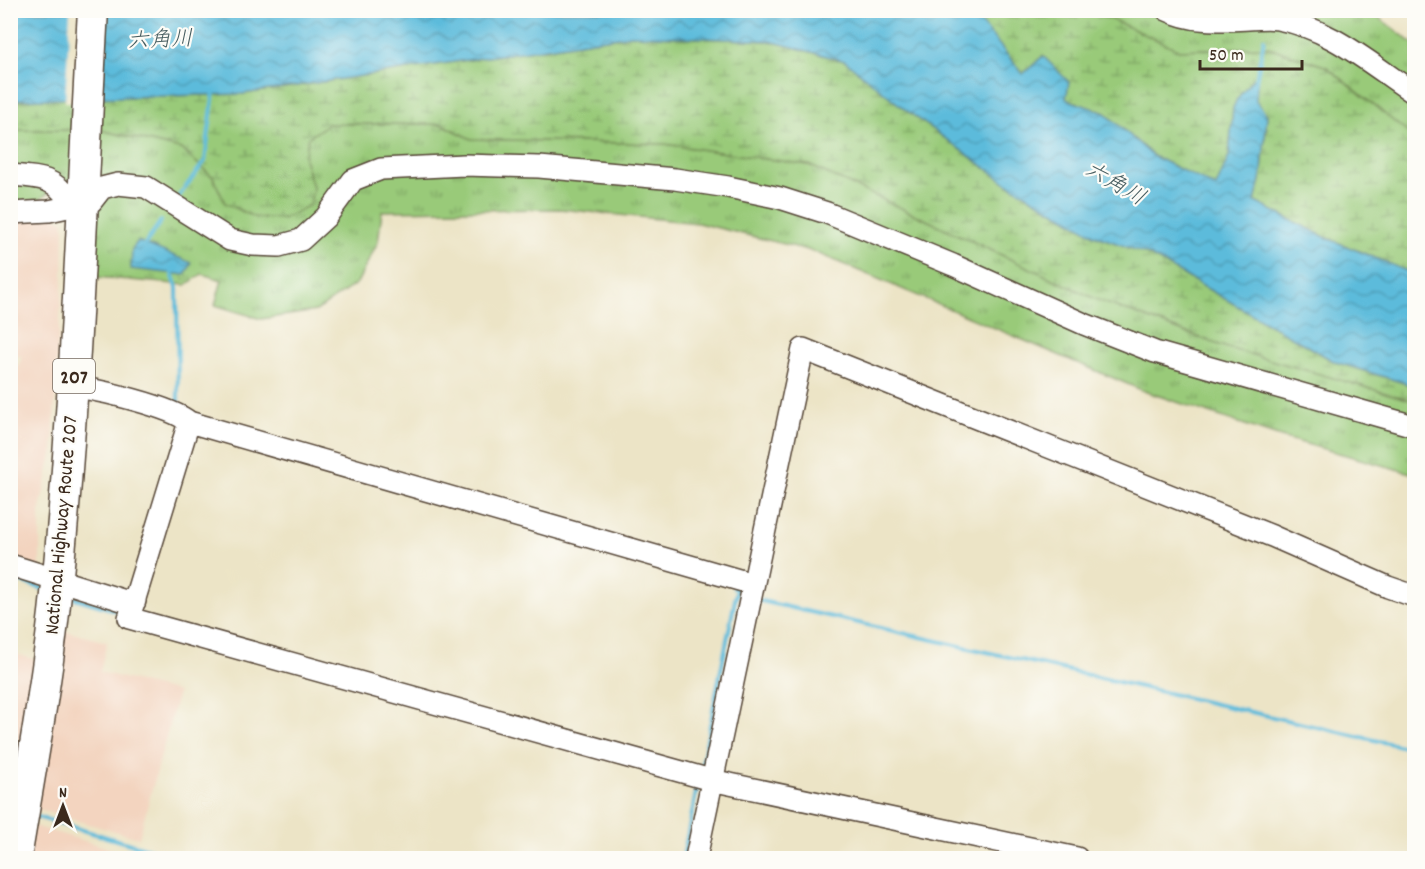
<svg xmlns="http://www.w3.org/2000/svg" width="1425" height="869" font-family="Dekko,'Klee One',sans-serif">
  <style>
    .built { fill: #f3d4bf }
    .grass { fill: url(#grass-tufts); stroke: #6a7a4c; stroke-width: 1.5 }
    .wetland { fill: url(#wetland-marsh); stroke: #6a7a4c; stroke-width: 1.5 }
    .water { fill: url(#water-waves); stroke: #4c727c; stroke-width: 1.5 }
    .pier { fill: #ece4c6 }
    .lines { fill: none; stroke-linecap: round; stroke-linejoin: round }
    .stream { stroke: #5cbbdb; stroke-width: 4 }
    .minor-casing { stroke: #564637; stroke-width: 24 }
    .highway-casing { stroke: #564637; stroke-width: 33 }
    .minor { stroke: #fff; stroke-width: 21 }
    .highway { stroke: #fff; stroke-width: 30 }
    .labels { text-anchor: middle; stroke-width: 4.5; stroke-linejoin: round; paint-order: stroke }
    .shield { fill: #fdfcf7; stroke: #75695f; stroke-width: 1.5 }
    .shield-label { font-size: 20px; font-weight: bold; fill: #3b2a1e }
    .street-label { font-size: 21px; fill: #3b2a1e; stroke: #fdfcf7 }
    .water-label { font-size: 22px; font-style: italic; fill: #475d60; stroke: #fdfcf7 }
  </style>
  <defs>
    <pattern id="grass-tufts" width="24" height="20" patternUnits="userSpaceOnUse" patternTransform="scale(1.5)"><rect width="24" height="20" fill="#99ca79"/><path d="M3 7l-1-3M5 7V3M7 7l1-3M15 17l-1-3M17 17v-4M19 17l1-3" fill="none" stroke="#7ea463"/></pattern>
    <pattern id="wetland-marsh" width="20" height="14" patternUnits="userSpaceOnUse" patternTransform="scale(1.5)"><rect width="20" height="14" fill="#99ca79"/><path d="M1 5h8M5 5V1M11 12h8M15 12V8" fill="none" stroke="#7ea463"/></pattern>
    <pattern id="water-waves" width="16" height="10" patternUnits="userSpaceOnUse" patternTransform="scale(1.5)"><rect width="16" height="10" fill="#5cbbdb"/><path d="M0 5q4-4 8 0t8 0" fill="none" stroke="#4d98b1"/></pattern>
  </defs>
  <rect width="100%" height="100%" fill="#fdfcf7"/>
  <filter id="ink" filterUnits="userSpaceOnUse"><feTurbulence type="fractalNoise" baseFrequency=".0167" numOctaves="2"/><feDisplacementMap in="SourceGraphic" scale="12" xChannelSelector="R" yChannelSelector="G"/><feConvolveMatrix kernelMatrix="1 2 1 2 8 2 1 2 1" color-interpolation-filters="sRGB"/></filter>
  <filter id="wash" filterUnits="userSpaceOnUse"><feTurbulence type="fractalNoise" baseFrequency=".008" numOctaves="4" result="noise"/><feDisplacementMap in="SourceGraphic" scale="24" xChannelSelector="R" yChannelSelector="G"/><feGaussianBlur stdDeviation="1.35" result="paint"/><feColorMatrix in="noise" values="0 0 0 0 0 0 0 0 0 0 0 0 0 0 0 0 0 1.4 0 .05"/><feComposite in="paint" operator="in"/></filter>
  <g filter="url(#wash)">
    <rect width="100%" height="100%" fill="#ece4c6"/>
    <g class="built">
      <polygon points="53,216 64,222 63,274 56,369 53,451 40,508 40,582 11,572 11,384 22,357 11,353 11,219"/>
      <polygon points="61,630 107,642 100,672 178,692 139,838 11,802 10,652 56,666"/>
      <polygon points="34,826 142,858 28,858"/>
    </g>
    <g class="grass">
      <polygon points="1093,11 1370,11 1414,44 1414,138 1327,67 1268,47 1179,50"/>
      <polygon points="328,124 442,124 472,139 665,144 809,165 1098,300 1225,347 1414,401 1414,474 1281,437 1144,391 812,251 698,223 560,209 382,211 378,242 357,283 316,311 261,319 215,305 222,280 202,274 186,285 96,277 96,190 63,182 39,200 11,202 11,130 100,130 181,149 213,177 225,203 254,217 283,219 313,187 304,159 308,138"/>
    </g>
    <g class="wetland">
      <polygon points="972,11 1093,11 1179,50 1268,47 1327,67 1414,138 1414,274 1327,238 1255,202 1262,171 1267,115 1256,101 1257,81 1233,108 1229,156 1217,188 1153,156 1105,113 1065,99 1043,56 1023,75"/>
      <polygon points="632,35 770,41 846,61 902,107 1005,182 1094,235 1147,254 1335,362 1414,386 1414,401 1225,347 1098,300 809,165 665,144 471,139 442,124 328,124 308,138 304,159 313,187 310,205 283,219 254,217 225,203 213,177 181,149 100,130 11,130 10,100 243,94"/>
    </g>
    <g class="water">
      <polygon points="10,11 972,11 1023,74 1043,56 1069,82 1066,99 1105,113 1153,156 1216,187 1229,156 1233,108 1237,99 1253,78 1257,81 1256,101 1267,115 1262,171 1255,202 1327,238 1414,274 1414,386 1335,362 1147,254 1094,235 1005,182 902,107 845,61 770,41 632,35 243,94 11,100"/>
      <polygon points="138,241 192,263 185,275 131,269 132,249"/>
    </g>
    <polygon class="pier" points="70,11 102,11 97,101 65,102"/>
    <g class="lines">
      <g class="stream">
        <polyline points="1255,85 1264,39"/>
        <polyline points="179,196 205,161 214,91"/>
        <polyline points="143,247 161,221"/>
        <polyline points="171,270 177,288 178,408"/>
        <polyline points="10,578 44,589"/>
        <polyline points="69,596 121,612 122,608"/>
        <polyline points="757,600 1414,749"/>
        <polyline points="701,770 736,595 737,588 734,588"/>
        <polyline points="34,816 179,858"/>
        <polyline points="683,858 698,783"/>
      </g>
    </g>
  </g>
  <g filter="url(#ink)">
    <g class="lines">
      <g class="minor-casing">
        <g id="minor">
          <path d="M 1167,10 C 1194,23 1220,20 1249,19 C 1258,19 1268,17 1277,19 C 1331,28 1370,64 1414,93"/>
          <path d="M 10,175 C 38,177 53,176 70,201 L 81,204"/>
          <polyline points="10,213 49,211 91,202 102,188 118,184 146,187 230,240 253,245 279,246 301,240 326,217 353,180 381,169 464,165 539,167 675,179 728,187 780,198 827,213 953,265 1084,324 1155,352 1414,426"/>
          <path d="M 73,387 C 97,389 172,407 189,422 L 753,584"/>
          <polyline points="189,422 129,618 711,780 1077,858"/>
          <polyline points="10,565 122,600 135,601"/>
          <polyline points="696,858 803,349 1272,536 1388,587 1414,596"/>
        </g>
      </g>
      <g class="highway-casing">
        <path id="highway" d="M 16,858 C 31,768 48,677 57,585 C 76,394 82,202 93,10"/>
      </g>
      <use href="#minor" class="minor"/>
      <use href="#highway" class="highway"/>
    </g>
  </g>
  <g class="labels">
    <rect class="shield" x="53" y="359" width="42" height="34" rx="4.5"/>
    <g class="shield-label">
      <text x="74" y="383">207</text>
    </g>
    <g class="street-label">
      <text transform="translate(60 525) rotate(-85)" y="7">National Highway Route 207</text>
    </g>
    <g class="water-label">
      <text transform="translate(160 38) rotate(-2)" y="8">六角川</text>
      <text transform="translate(1116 182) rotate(30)" y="8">六角川</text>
    </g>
  </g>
  <rect width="1425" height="869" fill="none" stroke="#fdfcf7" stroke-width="36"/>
  <g transform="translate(63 806)" stroke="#fdfcf7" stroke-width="4.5" paint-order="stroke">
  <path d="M0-4.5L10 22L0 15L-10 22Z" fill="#3b2a1e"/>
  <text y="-9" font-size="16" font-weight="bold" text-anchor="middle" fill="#3b2a1e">N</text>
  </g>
  <path d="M1200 60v9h102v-9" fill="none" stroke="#3b2a1e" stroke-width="3"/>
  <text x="1209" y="60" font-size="18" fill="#3b2a1e" stroke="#fdfcf7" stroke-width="4.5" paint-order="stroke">50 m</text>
</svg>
